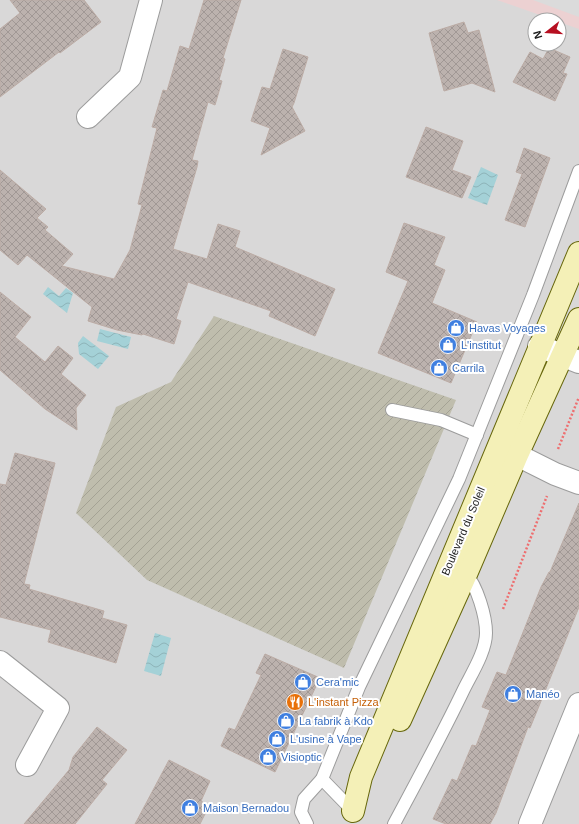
<svg xmlns="http://www.w3.org/2000/svg" width="579" height="824" font-family="Arial,sans-serif">
  <style>
    .residential { fill: #d9d8d8; fill-rule: evenodd }
    .commercial { fill: #ecd1d2 }
    .construction { fill: url(#construction-furrows) }
    .parking { fill: #dbdbdb }
    .water { fill: url(#water-waves) }
    .building { fill: url(#building-cross-hatch); stroke: #bcaca5 }
    .lines { fill: none; stroke-linecap: round; stroke-linejoin: round }
    .lane-casing { stroke: #9c9c9c; stroke-width: 14 }
    .street-casing { stroke: #9c9c9c; stroke-width: 24 }
    .secondary-casing { stroke: #67670c; stroke-width: 24 }
    .path { stroke: #ee6f70; stroke-width: 2.5; stroke-dasharray: 2 2; stroke-linecap: butt }
    .lane { stroke: #fff; stroke-width: 12 }
    .street { stroke: #fff; stroke-width: 22 }
    .secondary { stroke: #f4f0b7; stroke-width: 22 }
    .labels { text-anchor: middle; stroke-width: 4; stroke-linejoin: round; paint-order: stroke }
    .shop-label { font-size: 11px; fill: #366cbe; stroke: #fff; text-anchor: start }
    .street-label { font-size: 11px; fill: #1b1b1b; stroke: #fff }
    .food-label { font-size: 11px; fill: #c56008; stroke: #fff; text-anchor: start }
  </style>
  <defs>
    <pattern id="construction-furrows" width="10" height="10" patternUnits="userSpaceOnUse"><rect width="10" height="10" fill="#bfbdad"/><path d="M-1 1l2-2M0 10L10 0M9 11l2-2" fill="none" stroke="#a4a294"/></pattern>
    <pattern id="water-waves" width="16" height="10" patternUnits="userSpaceOnUse"><rect width="16" height="10" fill="#a4d1d7"/><path d="M0 5q4-4 8 0t8 0" fill="none" stroke="#8db3b8"/></pattern>
    <pattern id="building-cross-hatch" width="8" height="8" patternUnits="userSpaceOnUse"><rect width="8" height="8" fill="#bcb2ae"/><path d="M0 0l8 8M0 8l8-8" fill="none" stroke="#a19895"/></pattern>
  </defs>
  <rect width="100%" height="100%" fill="#ece7e1"/>
  <path class="residential" d="M 0,0 L 579,0 L 579,824 L 0,824 ZM 535,20 L 559,20 L 559,44 L 535,44 Z"/>
  <polygon class="commercial" points="497,0 579,0 579,29 559,22 559,20 554,20"/>
  <polygon class="construction" points="214,316 456,400 344,668 147,580 76,513 116,407 171,382"/>
  <polygon class="parking" points="533,0 579,0 579,17"/>
  <g class="water">
    <polygon points="481,167 498,175 487,205 468,198"/>
    <polygon points="48,287 59,296 66,288 73,293 67,313 43,294"/>
    <polygon points="100,329 131,337 128,349 97,341"/>
    <polygon points="83,336 109,356 98,369 79,354 78,343"/>
    <polygon points="155,633 171,638 161,676 144,671"/>
  </g>
  <g class="building">
    <polygon points="10,0 84,0 101,22 60,53 59,52 0,97 0,29 20,13"/>
    <polygon points="204,0 241,0 223,58 225,59 219,80 222,81 215,105 208,102 192,160 198,161 197,167 173,249 207,259 218,224 240,231 235,247 335,289 315,336 269,316 271,311 188,282 176,319 181,321 174,344 143,334 142,335 117,330 88,321 92,307 27,255 18,265 0,250 0,170 46,209 37,218 48,227 45,230 73,254 62,266 114,279 130,250 142,205 138,204 157,128 152,127 163,90 167,91 180,46 189,49"/>
    <polygon points="464,22 468,33 479,30 495,92 472,83 444,91 429,33"/>
    <polygon points="549,48 570,57 563,73 567,74 555,101 513,82 530,52 543,59"/>
    <polygon points="283,49 308,57 294,103 292,107 305,131 261,155 270,128 251,121 262,87 270,89"/>
    <polygon points="426,127 463,141 452,170 471,177 462,198 406,177"/>
    <polygon points="524,148 550,158 525,227 505,220 522,174 516,172"/>
    <polygon points="404,223 445,237 434,265 445,270 432,303 477,322 451,383 378,353 408,281 386,272"/>
    <polygon points="0,292 31,317 15,337 45,362 58,346 73,358 61,374 86,395 76,408 77,430 45,409 0,370"/>
    <polygon points="15,453 55,463 24,584 30,585 29,589 104,611 102,618 127,625 116,663 48,642 51,630 0,617 0,484 6,485"/>
    <polygon points="579,503 579,607 537,711 530,728 528,727 496,813 490,824 446,824 433,819 452,779 457,781 472,745 476,746 490,710 482,707 497,672 506,675 541,587 549,572 550,572"/>
    <polygon points="265,654 320,678 275,772 221,746 229,728 235,730 261,675 256,673"/>
    <polygon points="97,727 127,750 102,780 107,784 75,824 24,824 69,770 73,757"/>
    <polygon points="169,760 210,781 201,801 209,806 200,824 135,824"/>
  </g>
  <g class="lines">
    <g class="lane-casing">
      <g id="lane">
        <polyline points="392,410 441,420 477,435"/>
        <polyline points="353,811 322,779 359,687 459,479 533,295 579,171"/>
        <polyline points="307,824 301,812 304,799 322,779"/>
        <path d="M 394,824 C 418,779 442,735 464,689 C 472,673 486,651 486,633 C 486,616 477,586 466,574"/>
      </g>
    </g>
    <g class="street-casing">
      <g id="street">
        <polyline points="88,117 130,77 151,0"/>
        <polyline points="539,346 579,362"/>
        <polyline points="517,455 555,474 579,483"/>
        <polyline points="0,662 58,708 27,765"/>
        <polyline points="530,824 579,704"/>
      </g>
    </g>
    <g class="secondary-casing">
      <g id="secondary">
        <polyline points="400,720 466,574 517,455 579,319"/>
        <polyline points="353,811 361,777 579,253"/>
      </g>
    </g>
    <g class="path">
      <polyline points="558,449 579,397"/>
      <polyline points="503,609 547,496"/>
    </g>
    <use href="#lane" class="lane"/>
    <use href="#street" class="street"/>
    <use href="#secondary" class="secondary"/>
  </g>
  <defs>
    <g id="shop-disc" transform="scale(0.9)"><circle r="9.5" fill="#3f7fe0" stroke="#fff"/><path d="M-5-2.5h2.3a2.7 3.5 0 0 1 5.4 0H5L5.5 6h-11ZM-1.5-2.5h3a1.5 2.3 0 0 0-3 0Z" fill="#fff"/></g>
    <g id="restaurant-disc" transform="scale(0.9)"><circle r="9.5" fill="#e8710a" stroke="#fff"/><path d="M-5-6h1v4h1v-4h1v4h1v-4h1v5L-1.5 .5V6h-2V.5L-5-1ZM5-6V6H3V1.5H1.5Q1.5-4 5-6Z" fill="#fff"/></g>
  </defs>
  <g fill-rule="evenodd">
    <use href="#shop-disc" x="456" y="328"/>
    <use href="#shop-disc" x="448" y="345"/>
    <use href="#shop-disc" x="439" y="368"/>
    <use href="#shop-disc" x="303" y="682"/>
    <use href="#shop-disc" x="513" y="694"/>
    <use href="#restaurant-disc" x="295" y="702"/>
    <use href="#shop-disc" x="286" y="721"/>
    <use href="#shop-disc" x="277" y="739"/>
    <use href="#shop-disc" x="268" y="757"/>
    <use href="#shop-disc" x="190" y="808"/>
  </g>
  <g class="labels">
    <g class="shop-label">
      <text x="469" y="332">Havas Voyages</text>
      <text x="461" y="349">L'institut</text>
      <text x="452" y="372">Carrila</text>
      <text x="316" y="686">Cera'mic</text>
      <text x="526" y="698">Manéo</text>
      <text x="299" y="725">La fabrik à Kdo</text>
      <text x="290" y="743">L'usine à Vape</text>
      <text x="281" y="761">Visioptic</text>
      <text x="203" y="812">Maison Bernadou</text>
    </g>
    <g class="street-label">
      <text transform="translate(463 531) rotate(-67)" y="4">Boulevard du Soleil</text>
    </g>
    <g class="food-label">
      <text x="308" y="706">L'instant Pizza</text>
    </g>
  </g>
  <g transform="translate(547 32) rotate(253)"><circle r="19" fill="#ffffff" stroke="#a4a4a4"/>
  <path d="M0-3L7 15L0 10L-7 15Z" fill="#b70f21"/>
  <text y="-6" font-size="11" font-weight="bold" text-anchor="middle" fill="#1b1b1b">N</text>
  </g>
</svg>
